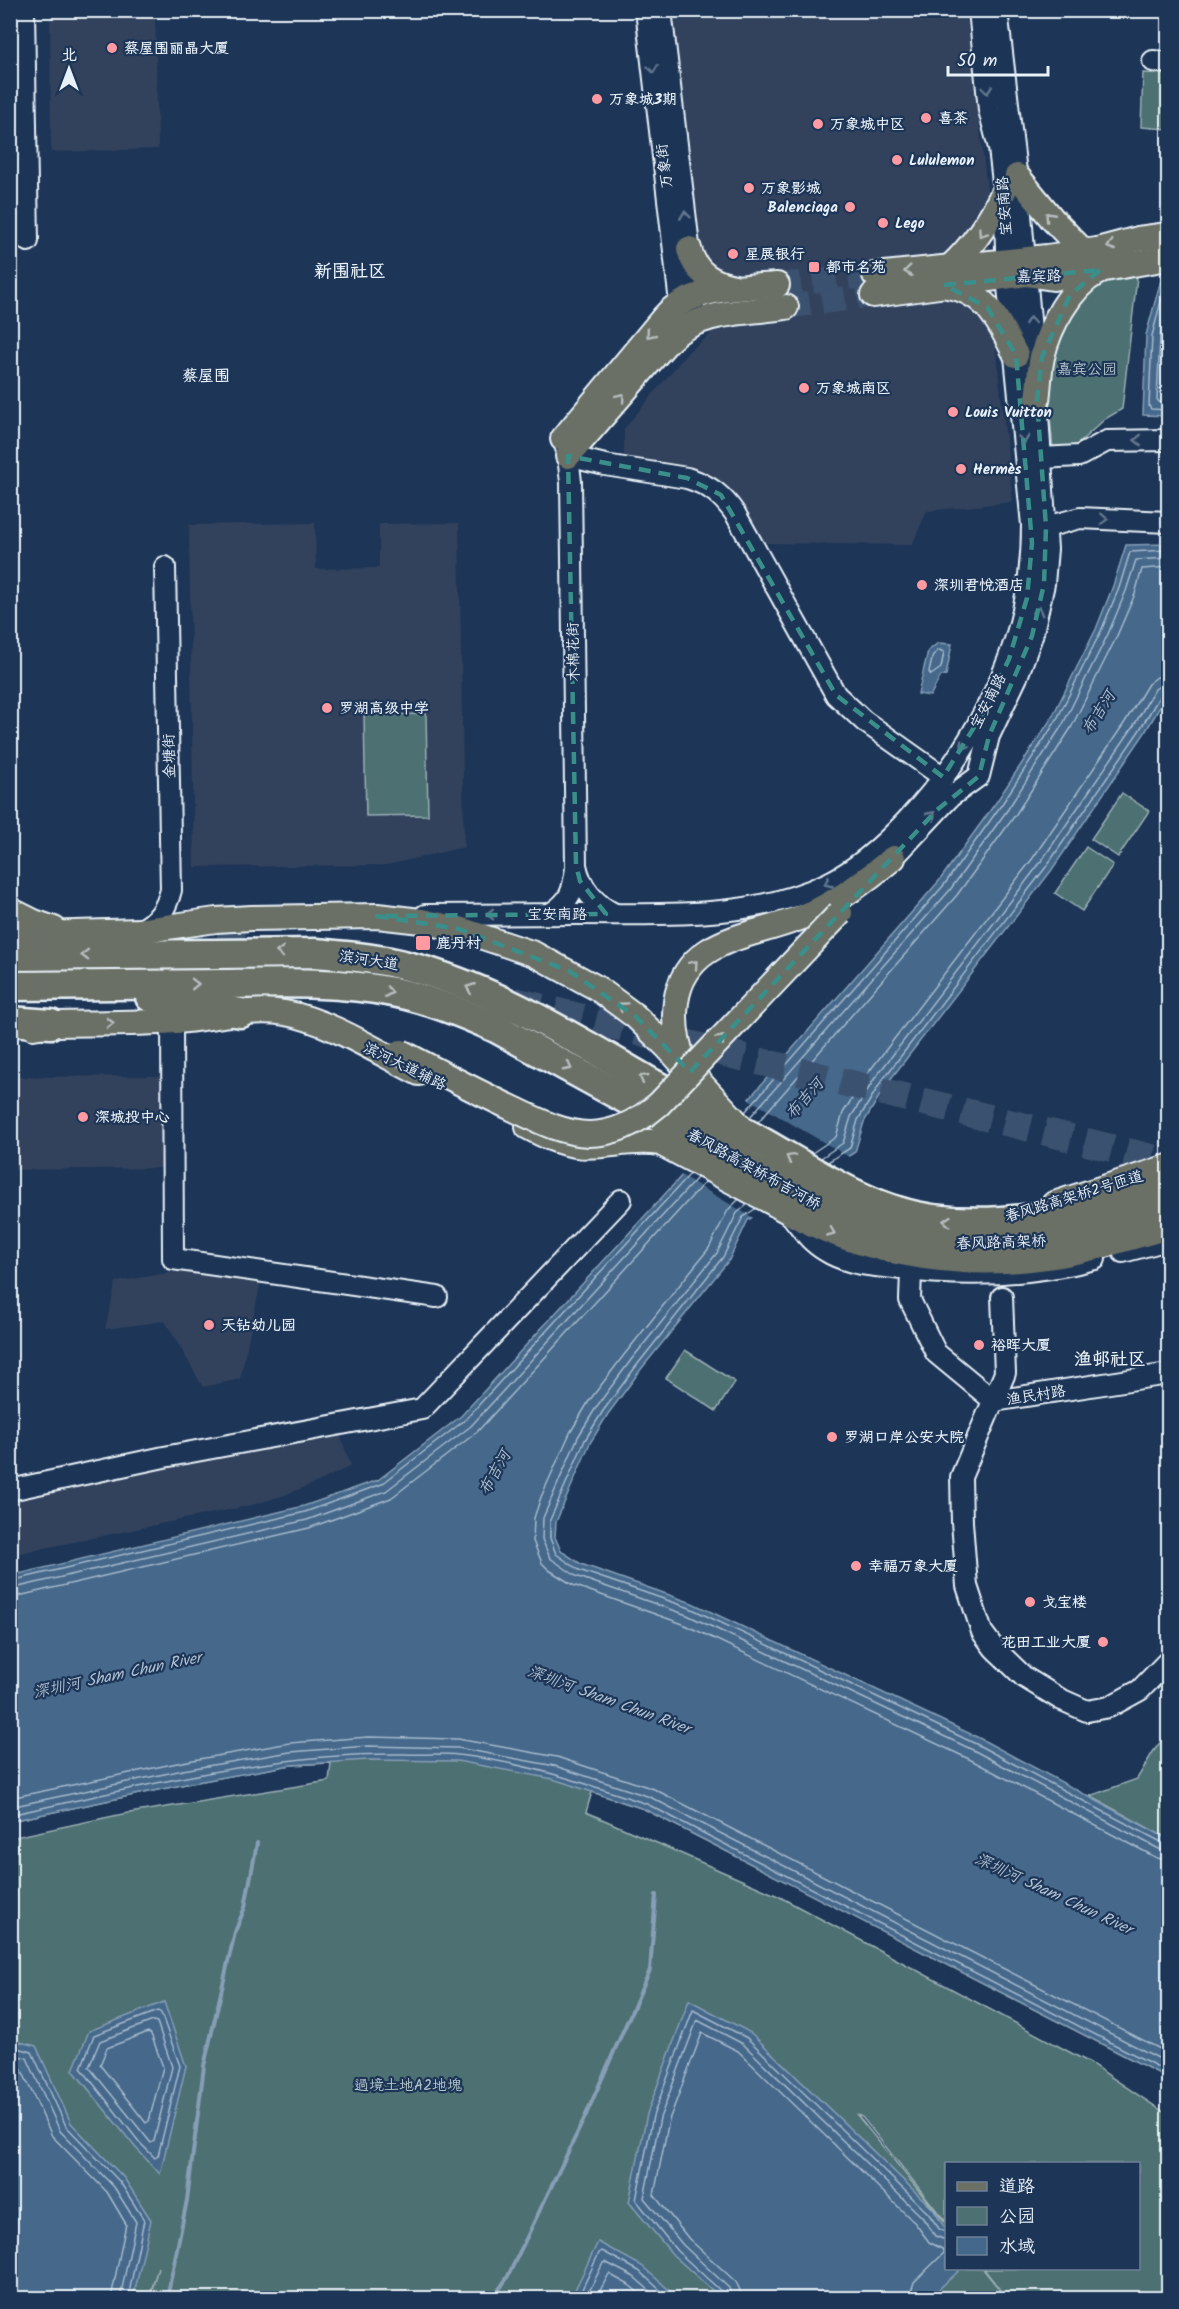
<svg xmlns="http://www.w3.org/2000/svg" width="1179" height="2309" font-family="Kalam,'LXGW WenKai TC',sans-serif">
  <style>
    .built { fill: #31425d }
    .green { fill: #4d7072; stroke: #9ab0b5; stroke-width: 1.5; fill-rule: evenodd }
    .water { fill: #44688b; stroke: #869fb7; stroke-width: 1.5 }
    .pier { fill: #1d3557 }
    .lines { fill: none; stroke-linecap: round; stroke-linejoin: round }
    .shore { stroke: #a6bacc; stroke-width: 1.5 }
    .stream { stroke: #869fb7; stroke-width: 4 }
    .major-tunnel { stroke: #3b516f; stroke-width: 24; stroke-dasharray: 24 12; stroke-linecap: butt }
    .highway-tunnel { stroke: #3b516f; stroke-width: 28; stroke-dasharray: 28 14; stroke-linecap: butt }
    .minor-casing { stroke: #e8f1f8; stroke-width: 24 }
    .major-casing { stroke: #e8f1f8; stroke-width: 28 }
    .highway-casing { stroke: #e8f1f8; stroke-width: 33 }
    .minor { stroke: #1d3557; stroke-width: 20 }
    .major { stroke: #6b7065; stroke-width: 24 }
    .highway { stroke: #6b7065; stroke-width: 28 }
    .major-bridge-casing { stroke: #e8f1f8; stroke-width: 28; stroke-linecap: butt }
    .major-bridge { stroke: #6b7065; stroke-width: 24 }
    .oneway { stroke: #64778f }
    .oneway2 { stroke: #b6bdbd }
    .marked { fill: none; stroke: #3a8f8a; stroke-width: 4.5; stroke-dasharray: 12 8; stroke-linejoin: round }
    .poi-dot { fill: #ff9aa2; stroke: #1d3557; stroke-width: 2 }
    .labels { text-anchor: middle; stroke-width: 4.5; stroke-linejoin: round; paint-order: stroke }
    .poi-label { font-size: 15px; font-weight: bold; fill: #e8f1f8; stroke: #1d3557; text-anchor: start }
    .street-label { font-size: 15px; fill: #e8f1f8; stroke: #1d3557 }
    .park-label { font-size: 15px; fill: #b2c4c9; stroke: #1d3557 }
    .neighbourhood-label { font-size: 16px; font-weight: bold; fill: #e8f1f8; stroke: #1d3557 }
    .water-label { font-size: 16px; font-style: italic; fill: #afc1d2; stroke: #1d3557 }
    .quarter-label { font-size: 18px; font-weight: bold; fill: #e8f1f8; stroke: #1d3557 }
  </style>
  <rect width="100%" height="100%" fill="#1d3557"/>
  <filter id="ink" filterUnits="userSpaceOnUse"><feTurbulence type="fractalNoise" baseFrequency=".0167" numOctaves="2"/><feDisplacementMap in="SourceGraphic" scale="12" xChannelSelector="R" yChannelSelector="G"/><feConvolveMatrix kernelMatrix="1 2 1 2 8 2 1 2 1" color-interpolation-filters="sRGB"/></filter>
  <g filter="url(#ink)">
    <g class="built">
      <polygon points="53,10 155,11 158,149 51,152 50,15"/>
      <polygon points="672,11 966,11 987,189 995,343 1013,502 927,511 912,545 766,543 734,495 719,482 696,471 624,455 624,429 689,351 710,335"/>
      <polygon points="315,523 316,569 379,568 379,524 459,523 464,847 387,865 194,867 189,525"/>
      <polygon points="162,1076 163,1168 11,1170 11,1077"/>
      <polygon points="185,1270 261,1281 240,1379 203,1387 165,1321 105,1329 116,1282"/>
      <polygon points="338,1429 351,1466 318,1482 282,1496 252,1505 11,1555 11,1493"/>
    </g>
    <g class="green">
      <polygon points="1143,73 1168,74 1168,129 1141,127"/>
      <polygon points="1101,276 1137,277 1122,409 1105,419 1073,448 1053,449 1046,376 1064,320"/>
      <polygon points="426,714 428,815 366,816 364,715"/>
      <polygon points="1122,793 1149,811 1118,857 1091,839"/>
      <polygon points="1086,847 1113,865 1082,911 1055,893"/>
      <polygon points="685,1350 735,1382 716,1411 666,1378"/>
      <polygon points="1168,1732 1168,1839 1090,1796 1137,1779 1153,1752"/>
      <path d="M 393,1733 L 717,1822 L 1168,2078 L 644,1809 L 592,1792 L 586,1812 L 778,1896 L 1090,2063 L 1168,2115 L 1168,2298 L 150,2298 L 158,2267 L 149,2298 L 11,2298 L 10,1838 L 123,1814 L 329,1781 L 331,1763 L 291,1765 L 186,1784 L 11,1821 ZM 857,2115 L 862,2117 L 946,2222 L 946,2164 L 1138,2164 L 1138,2268 L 984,2269 L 1004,2295 L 983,2269 L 946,2268 L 946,2224 Z"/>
    </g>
    <g class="water">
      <polygon points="1168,254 1168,416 1143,415 1146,335"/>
      <polygon points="1168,544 1168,693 1144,734 1051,871 886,1085 864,1122 855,1152 748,1220 729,1260 642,1368 608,1414 590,1443 556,1522 555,1537 561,1551 581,1564 692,1603 979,1738 1168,1839 1168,2078 644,1809 553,1779 457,1761 368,1760 291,1765 186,1784 11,1821 10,1576 304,1506 378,1480 461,1416 676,1182 939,881 997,801 1051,719 1096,629 1113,586 1126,545"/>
      <polygon points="938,643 952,644 946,675 941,676 930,696 918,694 928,651"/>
      <polygon points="689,2000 751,2033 933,2209 946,2230 946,2268 961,2269 929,2298 721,2298 673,2255 629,2202 647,2114"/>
      <polygon points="164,2002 186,2066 160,2174 135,2147 73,2070 89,2031"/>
      <polygon points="16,2041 36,2046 71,2123 124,2178 151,2220 133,2298 11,2298 10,2045"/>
      <polygon points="598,2242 642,2266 678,2298 571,2298"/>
    </g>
    <polygon class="pier" points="745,1097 851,1158 755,1219 679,1174"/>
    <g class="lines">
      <g class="shore">
        <polyline points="1168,274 1152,336 1149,406 1151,409 1168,410"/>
        <polyline points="1168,300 1160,337 1157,399 1159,402 1168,402"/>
        <polygon points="939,650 944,652 941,668 931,675 929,672 933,655"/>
        <polyline points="745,1112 944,885 1002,804 1056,721 1101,631 1119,588 1130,552 1168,550"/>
        <polyline points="750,1117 950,890 1008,809 1063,724 1108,634 1126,591 1136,560 1168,558"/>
        <polyline points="758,1122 957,895 1016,814 1071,728 1116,638 1135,594 1142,569 1168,567"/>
        <polyline points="812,1153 836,1137 843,1113 868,1073 1033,858 1125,722 1148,684 1157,677 1168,675"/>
        <polyline points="821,1158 843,1143 851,1117 875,1078 1040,863 1133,727 1155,689 1161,685 1168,684"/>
        <polyline points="828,1162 850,1148 858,1120 881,1082 1046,867 1139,731 1161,694 1168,691"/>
        <polyline points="738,1200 728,1210 709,1248 624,1355 589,1401 570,1433 541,1497 534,1518 533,1541 542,1563 549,1570 573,1585 683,1624 969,1759 1157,1858 1168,1860"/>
        <polyline points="747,1205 737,1213 717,1253 631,1360 597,1406 578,1437 543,1518 542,1539 550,1558 576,1576 687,1615 973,1750 1159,1849 1168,1851"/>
        <polyline points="755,1209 743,1217 723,1257 637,1365 603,1411 585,1440 550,1520 550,1538 556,1554 579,1570 690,1608 976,1744 1163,1843 1168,1844"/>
        <polyline points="10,1581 305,1512 382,1484 465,1420 690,1174"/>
        <polyline points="10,1589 307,1520 386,1491 471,1426 697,1178"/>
        <polyline points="10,1598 309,1528 391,1498 477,1432 705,1182"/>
        <polyline points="10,1798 182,1762 290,1743 368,1737 458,1739 557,1757 654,1789 1168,2053"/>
        <polyline points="10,1807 183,1770 290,1752 368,1746 458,1748 555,1766 650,1797 1168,2063"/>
        <path d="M 10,1815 C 140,1787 271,1752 404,1754 C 422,1755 440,1753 458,1755 C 523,1762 585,1783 647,1804 L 1168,2072"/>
        <polygon points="158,2011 161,2013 180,2066 158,2156 155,2158 140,2143 81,2068 94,2035"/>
        <polygon points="153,2021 157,2022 172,2067 154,2141 151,2143 89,2067 100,2041"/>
        <polygon points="148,2032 151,2034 163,2067 149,2121 146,2123 100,2065 107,2048"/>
        <polyline points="10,2049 18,2048 32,2052 66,2126 120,2182 144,2220 128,2298"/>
        <polyline points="10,2057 18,2056 27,2058 60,2131 114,2187 136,2222 120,2298"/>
        <polyline points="10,2066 20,2066 52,2136 107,2192 126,2224 111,2298"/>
        <polyline points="578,2298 599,2253 602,2251 639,2271 669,2298"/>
        <polyline points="586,2298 603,2263 605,2262 634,2277 658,2298"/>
        <polyline points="596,2298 609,2274 629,2285 645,2298"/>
        <polyline points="724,2298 722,2292 677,2251 636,2200 653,2116 693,2010 747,2038 928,2213 940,2230 946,2232"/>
        <polyline points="732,2298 729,2288 683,2245 644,2198 660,2118 697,2020 743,2044 922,2217 935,2236 946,2240"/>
        <polyline points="741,2298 740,2290 736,2282 689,2239 654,2195 669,2120 702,2033 738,2051 915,2223 929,2242 944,2250 944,2253 914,2282 909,2298"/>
      </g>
      <g class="stream">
        <polyline points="167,2298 187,2200 204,2066 235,1932 245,1907 257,1843"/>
        <polyline points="493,2298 507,2278 585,2117 650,1970 656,1895"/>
      </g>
      <g class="major-tunnel">
        <polyline points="777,285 875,275"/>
        <polyline points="786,307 873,295"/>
      </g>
      <g class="highway-tunnel">
        <polyline points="133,938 252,942"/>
        <polyline points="514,1001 1168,1162"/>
      </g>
      <g class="minor-casing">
        <g id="minor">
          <polyline points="24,10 28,241"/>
          <polyline points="646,10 680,303 686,316"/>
          <polyline points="661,10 695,296 693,312"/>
          <polyline points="1153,61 1168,63"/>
          <path d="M 565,444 L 568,456 L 571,482 L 576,865 C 580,887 595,905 615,914"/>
          <path d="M 568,456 L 605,465 L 687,478 C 710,485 723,496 736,515 L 836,695 L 864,721 L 943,777"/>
          <polyline points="1041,458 1079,456 1107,441 1168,440"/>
          <polyline points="1046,527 1080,518 1168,522"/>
          <polyline points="893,858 950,797 979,776 989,736 1017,677 1032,636 1044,584 1047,549 1037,400 1021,215 997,10"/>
          <path d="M 550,914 C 571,901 573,891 576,868"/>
          <path d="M 425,915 C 476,915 527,914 579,914 C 661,914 752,920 828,883 C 880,858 940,788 969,739 C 1011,669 1032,606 1032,525 L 1007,277 L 1004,191 L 999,148 L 989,110 L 979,10"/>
          <path d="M 139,931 C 158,921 166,910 171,890 L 165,567"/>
          <polyline points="172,1022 173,1259 437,1297"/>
          <path d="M 789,1213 C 805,1231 808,1242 831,1254 C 850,1264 873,1266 894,1268 C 963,1278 1027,1276 1095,1259"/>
          <polyline points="1123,1252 1168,1240"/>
          <polyline points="911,1271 910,1300 936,1353 994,1401 1168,1374"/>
          <polyline points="1002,1297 1005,1373 961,1477 962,1522 967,1586 982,1632 994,1648 1024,1677 1060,1699 1087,1711 1109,1707 1140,1690 1168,1661"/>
          <polyline points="10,1490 164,1457 422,1409 621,1200"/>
        </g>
      </g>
      <g class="major-casing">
        <g id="major">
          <polyline points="1017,176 1054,221 1084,252"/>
          <path d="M 689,249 C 695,273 712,283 735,287"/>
          <path d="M 950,267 C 974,245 990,221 1004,191"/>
          <polyline points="875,275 1047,257 1097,250 1138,239 1168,235"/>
          <path d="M 947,286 C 988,292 999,323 1016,355"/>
          <polyline points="873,295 1026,274 1053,278 1168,258"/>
          <path d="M 1037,400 C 1039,386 1039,371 1042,357 C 1049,327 1070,287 1098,272"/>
          <path d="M 563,439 L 665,316 C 691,287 740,288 777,285"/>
          <path d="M 568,456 L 667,342 C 697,310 746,313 786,307"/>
          <polyline points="10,910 34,922 54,929"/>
          <polyline points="10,935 139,931 216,920 251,918 377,916 421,921 459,929 534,954 597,988 635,1016 668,1048 739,1125"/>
          <path d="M 33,1027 L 51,1024 C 92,1023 134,1024 175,1021 C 211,1019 249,1007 285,1013 C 328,1020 379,1053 419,1073"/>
          <path d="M 685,1065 C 677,1045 673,1023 676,1002 C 686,933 759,938 809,914 C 840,900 866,880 893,858"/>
          <path d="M 528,1127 C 543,1135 559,1143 576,1145 C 604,1149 629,1138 660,1143 L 779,1206"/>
          <path d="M 766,1198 C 847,1252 952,1271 1048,1257 C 1089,1251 1129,1238 1168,1227"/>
          <polyline points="1054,1204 1168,1167"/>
        </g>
      </g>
      <g class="highway-casing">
        <g id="highway">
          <path d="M 10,956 L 316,953 C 347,956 377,958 407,966 C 494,988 572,1037 648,1081 C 686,1102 724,1121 762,1142 C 815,1172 871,1211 933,1219 C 1014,1230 1092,1208 1168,1185"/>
          <path d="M 10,986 C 82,986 153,984 225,984 C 281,983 338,981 393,992 C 429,999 463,1013 496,1028 L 834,1213 C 898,1244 978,1253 1049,1241 C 1089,1235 1129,1222 1168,1210"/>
          <polyline points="150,997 241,1013"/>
          <polyline points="10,1021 51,1024"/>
        </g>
      </g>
      <use href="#minor" class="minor"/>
      <use href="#major" class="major"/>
      <use href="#highway" class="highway"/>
      <g class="major-bridge-casing">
        <path id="major-bridge" d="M 401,1052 C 439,1072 477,1092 516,1110 C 539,1121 562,1133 589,1134 C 616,1134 639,1121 659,1104 L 840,913"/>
      </g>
      <use href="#major-bridge" class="major-bridge"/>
    </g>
    <defs><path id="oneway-chevron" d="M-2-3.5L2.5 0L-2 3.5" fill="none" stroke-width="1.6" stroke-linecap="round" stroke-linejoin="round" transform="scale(1.5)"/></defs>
    <g class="oneway">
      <use href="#oneway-chevron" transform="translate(653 69) rotate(83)"/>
      <use href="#oneway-chevron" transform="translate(987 90) rotate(84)"/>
      <use href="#oneway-chevron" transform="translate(685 215) rotate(-97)"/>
      <use href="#oneway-chevron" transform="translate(1030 321) rotate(-95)"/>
      <use href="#oneway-chevron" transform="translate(1024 439) rotate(85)"/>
      <use href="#oneway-chevron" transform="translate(1138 440) rotate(179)"/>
      <use href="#oneway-chevron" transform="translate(1104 519) rotate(2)"/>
      <use href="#oneway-chevron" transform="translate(1038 611) rotate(-75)"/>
      <use href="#oneway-chevron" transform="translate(964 746) rotate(121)"/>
      <use href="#oneway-chevron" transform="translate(932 815) rotate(-48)"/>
      <use href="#oneway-chevron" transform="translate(828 883) rotate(155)"/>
      <use href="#oneway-chevron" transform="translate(490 914) rotate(179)"/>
    </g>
    <g class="oneway2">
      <use href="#oneway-chevron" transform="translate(1049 216) rotate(-132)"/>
      <use href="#oneway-chevron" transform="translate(982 233) rotate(124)"/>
      <use href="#oneway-chevron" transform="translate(1111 246) rotate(164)"/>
      <use href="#oneway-chevron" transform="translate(908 271) rotate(174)"/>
      <use href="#oneway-chevron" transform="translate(650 334) rotate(129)"/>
      <use href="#oneway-chevron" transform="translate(621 397) rotate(-50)"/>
      <use href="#oneway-chevron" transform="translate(280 952) rotate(-179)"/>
      <use href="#oneway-chevron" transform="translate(85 955) rotate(179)"/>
      <use href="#oneway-chevron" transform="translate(694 964) rotate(-49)"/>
      <use href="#oneway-chevron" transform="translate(195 984) rotate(-1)"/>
      <use href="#oneway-chevron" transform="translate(470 988) rotate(-158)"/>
      <use href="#oneway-chevron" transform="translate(389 992) rotate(10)"/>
      <use href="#oneway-chevron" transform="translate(622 1006) rotate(-144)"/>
      <use href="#oneway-chevron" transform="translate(110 1023) rotate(-1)"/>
      <use href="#oneway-chevron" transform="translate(721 1039) rotate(-47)"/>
      <use href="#oneway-chevron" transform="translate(568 1067) rotate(28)"/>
      <use href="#oneway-chevron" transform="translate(643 1078) rotate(-150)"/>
      <use href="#oneway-chevron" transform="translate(790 1158) rotate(-151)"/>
      <use href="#oneway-chevron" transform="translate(947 1221) rotate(-175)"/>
      <use href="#oneway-chevron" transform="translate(831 1232) rotate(22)"/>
    </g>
  </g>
  <path class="marked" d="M 1100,270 L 1070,295 L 1042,357 L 1037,400 L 1046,527 L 1044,584 L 1032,636 L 989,736 L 979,776 L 937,810 L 690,1072 L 635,1016 L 569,971 L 459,929 L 377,916 L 606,914 L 580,881 L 576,865 L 568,456 L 687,478 L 721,495 L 836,695 L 943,777 L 983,713 L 1009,659 L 1027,598 L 1032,543 L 1016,355 L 987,307 L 944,285 Z"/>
  <g class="poi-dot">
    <circle cx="112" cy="48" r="6"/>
    <circle cx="597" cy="99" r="6"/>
    <circle cx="926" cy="118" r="6"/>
    <circle cx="818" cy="124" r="6"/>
    <circle cx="897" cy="160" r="6"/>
    <circle cx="749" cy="188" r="6"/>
    <circle cx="850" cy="207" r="6"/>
    <circle cx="883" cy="223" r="6"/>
    <circle cx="733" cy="254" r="6"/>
    <rect x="808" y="261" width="12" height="12" rx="3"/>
    <circle cx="804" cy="388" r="6"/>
    <circle cx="953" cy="412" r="6"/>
    <circle cx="961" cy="469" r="6"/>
    <circle cx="922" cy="585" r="6"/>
    <circle cx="327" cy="708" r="6"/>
    <rect x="415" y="935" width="16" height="16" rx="3"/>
    <circle cx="83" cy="1117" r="6"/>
    <circle cx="209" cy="1325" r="6"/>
    <circle cx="979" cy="1345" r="6"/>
    <circle cx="832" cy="1437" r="6"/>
    <circle cx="856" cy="1566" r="6"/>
    <circle cx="1030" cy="1602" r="6"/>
    <circle cx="1103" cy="1642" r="6"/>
  </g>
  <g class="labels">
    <g class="poi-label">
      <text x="124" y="53">蔡屋围丽晶大厦</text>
      <text x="609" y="104">万象城3期</text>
      <text x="938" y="123">喜茶</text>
      <text x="830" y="129">万象城中区</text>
      <text x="909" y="165">Lululemon</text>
      <text x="761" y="193">万象影城</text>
      <text x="838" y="212" text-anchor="end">Balenciaga</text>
      <text x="895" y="228">Lego</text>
      <text x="745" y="259">星展银行</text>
      <text x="826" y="272">都市名苑</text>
      <text x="816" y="393">万象城南区</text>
      <text x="965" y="417">Louis Vuitton</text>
      <text x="973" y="474">Hermès</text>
      <text x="934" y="590">深圳君悦酒店</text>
      <text x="339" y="713">罗湖高级中学</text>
      <text x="436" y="948">鹿丹村</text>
      <text x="95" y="1122">深城投中心</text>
      <text x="221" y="1330">天钻幼儿园</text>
      <text x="991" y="1350">裕晖大厦</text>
      <text x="844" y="1442">罗湖口岸公安大院</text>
      <text x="868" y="1571">幸福万象大厦</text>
      <text x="1042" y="1607">戈宝楼</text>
      <text x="1091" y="1647" text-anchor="end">花田工业大厦</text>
    </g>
    <g class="street-label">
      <text transform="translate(664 166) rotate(-97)" y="5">万象街</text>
      <text transform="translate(1004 206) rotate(-94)" y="5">宝安南路</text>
      <text transform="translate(1039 276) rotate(-1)" y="5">嘉宾路</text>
      <text transform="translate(573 652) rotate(-91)" y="5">木棉花街</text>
      <text transform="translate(988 701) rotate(-63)" y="5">宝安南路</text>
      <text transform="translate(169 756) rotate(-91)" y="5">金塘街</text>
      <text x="557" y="919">宝安南路</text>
      <text transform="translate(369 960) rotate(9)" y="5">滨河大道</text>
      <text transform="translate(405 1066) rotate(26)" y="5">滨河大道辅路</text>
      <text transform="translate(754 1169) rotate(29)" y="5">春风路高架桥布吉河桥</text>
      <text transform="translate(1074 1196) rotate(-17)" y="5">春风路高架桥2号匝道</text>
      <text transform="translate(1001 1242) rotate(-2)" y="5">春风路高架桥</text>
      <text transform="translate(1036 1395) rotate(-9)" y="5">渔民村路</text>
    </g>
    <g class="park-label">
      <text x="1087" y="374">嘉宾公园</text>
      <text x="408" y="2090">過境土地A2地塊</text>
    </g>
    <g class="neighbourhood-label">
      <text x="206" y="381">蔡屋围</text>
    </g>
    <g class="water-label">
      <text transform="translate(1098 712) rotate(-58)" y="6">布吉河</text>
      <text transform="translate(804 1098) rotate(-49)" y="6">布吉河</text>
      <text transform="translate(494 1472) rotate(-61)" y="6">布吉河</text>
      <text transform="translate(117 1674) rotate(-12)" y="6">深圳河 Sham Chun River</text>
      <text transform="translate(609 1699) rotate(20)" y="6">深圳河 Sham Chun River</text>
      <text transform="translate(1054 1893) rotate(25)" y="6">深圳河 Sham Chun River</text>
    </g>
    <g class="quarter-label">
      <text x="350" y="277">新围社区</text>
      <text x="1110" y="1365">渔邨社区</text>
    </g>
  </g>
  <rect width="1179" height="2309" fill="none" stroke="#1d3557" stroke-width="36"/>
  <rect x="18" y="18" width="1143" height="2273" fill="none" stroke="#e8f1f8" stroke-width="2" filter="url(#ink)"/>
  <rect x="945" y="2162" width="195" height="108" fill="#1d3557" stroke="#6e8097" stroke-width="1.5"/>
  <rect x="957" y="2182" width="30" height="9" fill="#6b7065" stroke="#6e8097" stroke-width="1.5"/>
  <text x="999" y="2192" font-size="18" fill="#e8f1f8">道路</text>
  <rect x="957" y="2207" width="30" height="18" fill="#4d7072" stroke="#6e8097" stroke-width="1.5"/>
  <text x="999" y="2222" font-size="18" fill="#e8f1f8">公园</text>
  <rect x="957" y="2237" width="30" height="18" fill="#44688b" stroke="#6e8097" stroke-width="1.5"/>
  <text x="999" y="2252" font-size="18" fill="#e8f1f8">水域</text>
  <g transform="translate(69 69)" stroke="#1d3557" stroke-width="4.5" paint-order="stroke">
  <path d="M0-4.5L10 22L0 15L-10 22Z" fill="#e8f1f8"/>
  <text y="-9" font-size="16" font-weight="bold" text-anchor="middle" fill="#e8f1f8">北</text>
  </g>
  <path d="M948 66v9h100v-9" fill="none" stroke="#e8f1f8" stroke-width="3"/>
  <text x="957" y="66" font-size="18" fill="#e8f1f8" stroke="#1d3557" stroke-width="4.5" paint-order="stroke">50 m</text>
</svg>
